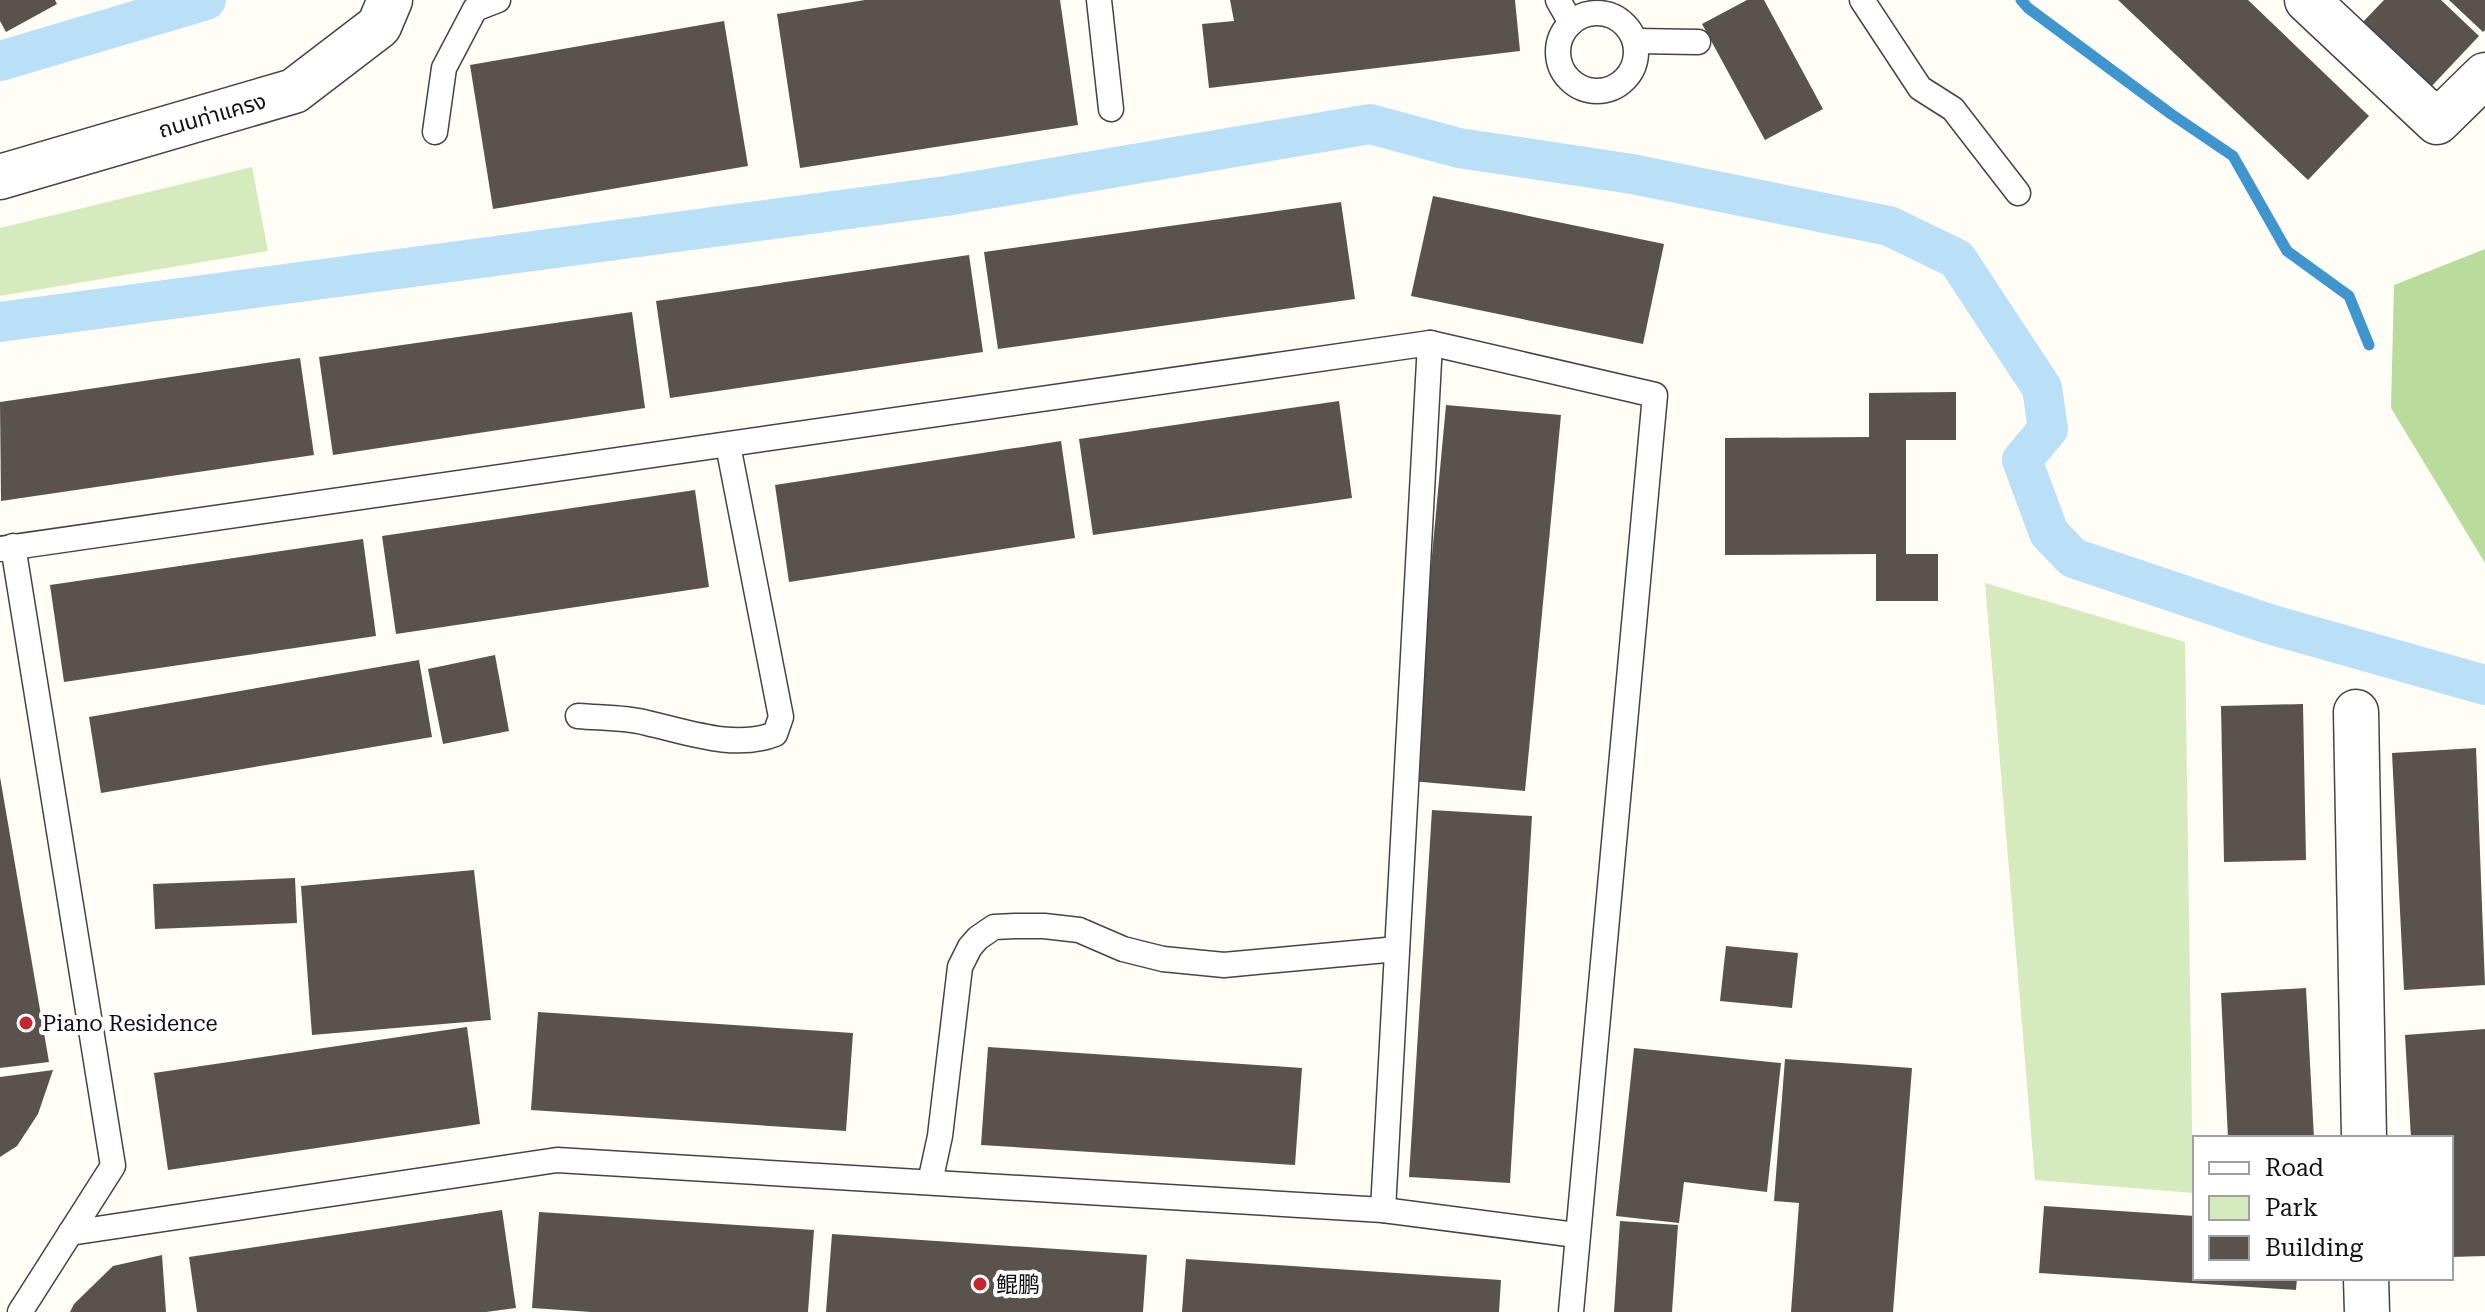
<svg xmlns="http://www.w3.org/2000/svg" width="2485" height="1312" font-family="'Roboto Serif','Noto Sans SC','Noto Sans Thai',serif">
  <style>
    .green { fill: #d5ebbd }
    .forest { fill: #b9dc9c }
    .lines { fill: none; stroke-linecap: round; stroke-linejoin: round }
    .stream { stroke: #3f96cf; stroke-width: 11 }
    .canal { stroke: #b9e0f7; stroke-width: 40 }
    .building { fill: #5a524d }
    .service-casing { stroke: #444; stroke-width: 27 }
    .minor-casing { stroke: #444; stroke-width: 47 }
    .service { stroke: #fff; stroke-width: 24 }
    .minor { stroke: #fff; stroke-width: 44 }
    .poi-dot { fill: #c4262e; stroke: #fff; stroke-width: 3 }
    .labels { text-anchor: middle; stroke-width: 8; stroke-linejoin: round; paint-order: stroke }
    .street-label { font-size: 22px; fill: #111; stroke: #fff }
    .poi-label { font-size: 22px; fill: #111; stroke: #fff; text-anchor: start }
  </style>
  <rect width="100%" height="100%" fill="#fffdf5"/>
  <g class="green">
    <polygon points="252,167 268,251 0,296 0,228"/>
    <polygon points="1985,583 2185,642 2193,1193 2035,1180"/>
  </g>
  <polygon class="forest" points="2485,249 2485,563 2391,408 2394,285"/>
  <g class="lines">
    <polyline class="stream" points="2021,0 2028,8 2171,114 2233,156 2287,251 2349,296 2369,345"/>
    <g class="canal">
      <polyline points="0,61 206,0"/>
      <polyline points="0,322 946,196 1370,124 1459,148 1632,174 1889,226 1957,259 2042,388 2048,429 2022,460 2049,533 2073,558 2269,624 2485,685"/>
    </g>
  </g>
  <g class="building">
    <polygon points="0,0 55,0 57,4 6,32 0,21"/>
    <polygon points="865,0 1060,0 1078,125 800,168 777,14"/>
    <polygon points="1230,0 1515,0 1520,51 1209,88 1202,24 1234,21"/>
    <polygon points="1747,0 1764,0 1823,109 1765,140 1702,24"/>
    <polygon points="2118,0 2248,0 2369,116 2308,180"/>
    <polygon points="2384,0 2441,0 2479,36 2428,90 2360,25"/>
    <polygon points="2449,0 2485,0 2485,30 2483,32"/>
    <polygon points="724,21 748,166 493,209 470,65"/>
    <polygon points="1433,196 1664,244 1643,344 1411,296"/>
    <polygon points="1341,202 1355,299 998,349 984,252"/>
    <polygon points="969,255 983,352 670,398 656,301"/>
    <polygon points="632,312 645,408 333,455 319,357"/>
    <polygon points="300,358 314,455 1,501 0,402"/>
    <polygon points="1956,392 1956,440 1906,440 1906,554 1938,554 1938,601 1876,601 1876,554 1725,555 1725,438 1869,437 1869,393"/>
    <polygon points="1339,401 1352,498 1093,535 1079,439"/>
    <polygon points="1446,405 1561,415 1525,791 1411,781"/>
    <polygon points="1061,441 1075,538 789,582 775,485"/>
    <polygon points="695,490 709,587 396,634 382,536"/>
    <polygon points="363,539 376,636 64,682 50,585"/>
    <polygon points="495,655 509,731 443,744 428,669"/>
    <polygon points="419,660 432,737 101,793 89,717"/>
    <polygon points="2303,704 2306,860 2224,862 2221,706"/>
    <polygon points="2476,748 2485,985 2404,990 2392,753"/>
    <polygon points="0,777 49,1062 0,1068"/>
    <polygon points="1432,810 1532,816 1510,1183 1409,1177"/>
    <polygon points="474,870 491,1020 312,1035 301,886"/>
    <polygon points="295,878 297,923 155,929 153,884"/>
    <polygon points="1726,946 1798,953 1792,1008 1720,1001"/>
    <polygon points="2306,988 2314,1138 2228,1138 2221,993"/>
    <polygon points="538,1012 853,1033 846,1131 531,1110"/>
    <polygon points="467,1027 480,1124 168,1170 154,1073"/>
    <polygon points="2485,1029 2485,1256 2451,1257 2451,1138 2411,1138 2405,1035"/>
    <polygon points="988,1047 1302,1068 1295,1165 981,1145"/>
    <polygon points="1634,1048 1781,1063 1767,1192 1684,1182 1679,1223 1616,1216"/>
    <polygon points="1785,1059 1912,1068 1893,1312 1791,1312 1799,1203 1774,1201"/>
    <polygon points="53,1070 38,1114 17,1146 0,1157 0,1077"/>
    <polygon points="2044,1206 2195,1216 2195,1278 2297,1278 2296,1290 2039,1273"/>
    <polygon points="502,1210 516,1308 486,1312 197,1312 189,1257"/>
    <polygon points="539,1212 814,1230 808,1312 591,1312 532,1308"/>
    <polygon points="1620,1221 1678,1225 1672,1312 1614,1312"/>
    <polygon points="832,1234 1147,1255 1143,1312 826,1312"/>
    <polygon points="162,1255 166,1312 70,1312 74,1304 113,1266"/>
    <polygon points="1186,1259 1501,1280 1499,1312 1182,1312"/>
  </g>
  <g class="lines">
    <g class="service-casing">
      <g id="service">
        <polyline points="1099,0 1111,109"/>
        <polyline points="1558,0 1571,23"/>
        <polyline points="1862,0 1920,88 1953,109 2018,193"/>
        <circle cx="1597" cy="52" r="39"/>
        <polyline points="1635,41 1698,42"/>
        <polyline points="435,132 444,68 475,9 498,0"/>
        <polyline points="13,546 113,1166 20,1312"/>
        <polyline points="0,549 1430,343 1655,395 1571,1312"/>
        <path d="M 578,716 C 600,718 625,717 647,723 C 687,732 735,750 775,734 L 781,717 L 728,445"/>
        <polyline points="930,1182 940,1136 960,967 970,947 978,938 994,927 1015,926 1044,926 1079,930 1123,949 1163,959 1224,965 1397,949"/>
        <polyline points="1383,1210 1430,343"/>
        <polyline points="70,1233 557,1160 1383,1210 1576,1235"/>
      </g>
    </g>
    <g class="minor-casing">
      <g id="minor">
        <polyline points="2307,0 2437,122 2485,75"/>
        <polyline points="0,177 294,91 379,26 390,0"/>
        <polyline points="2356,712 2364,1138"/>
        <polyline points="2366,1278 2367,1312"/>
      </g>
    </g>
    <use href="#service" class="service"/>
    <use href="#minor" class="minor"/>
  </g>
  <g class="poi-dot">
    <circle cx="26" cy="1023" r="8"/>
    <circle cx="980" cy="1284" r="8"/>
  </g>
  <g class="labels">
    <g class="street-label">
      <text transform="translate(212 115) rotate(-16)" y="8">ถนนท่าแครง</text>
    </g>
    <g class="poi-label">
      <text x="42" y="1031">Piano Residence</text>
      <text x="996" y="1292">鲲鹏</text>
    </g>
  </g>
  <rect x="2193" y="1136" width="260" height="144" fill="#ffffff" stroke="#a0a0a0" stroke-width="2"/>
  <rect x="2209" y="1162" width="40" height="12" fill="#ffffff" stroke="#a0a0a0" stroke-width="2"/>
  <text x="2265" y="1176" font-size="24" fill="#111111">Road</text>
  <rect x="2209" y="1196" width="40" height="24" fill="#d5ebbd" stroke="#a0a0a0" stroke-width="2"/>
  <text x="2265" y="1216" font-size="24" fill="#111111">Park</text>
  <rect x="2209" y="1236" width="40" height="24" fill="#5a524d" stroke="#a0a0a0" stroke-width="2"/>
  <text x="2265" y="1256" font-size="24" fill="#111111">Building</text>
</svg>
